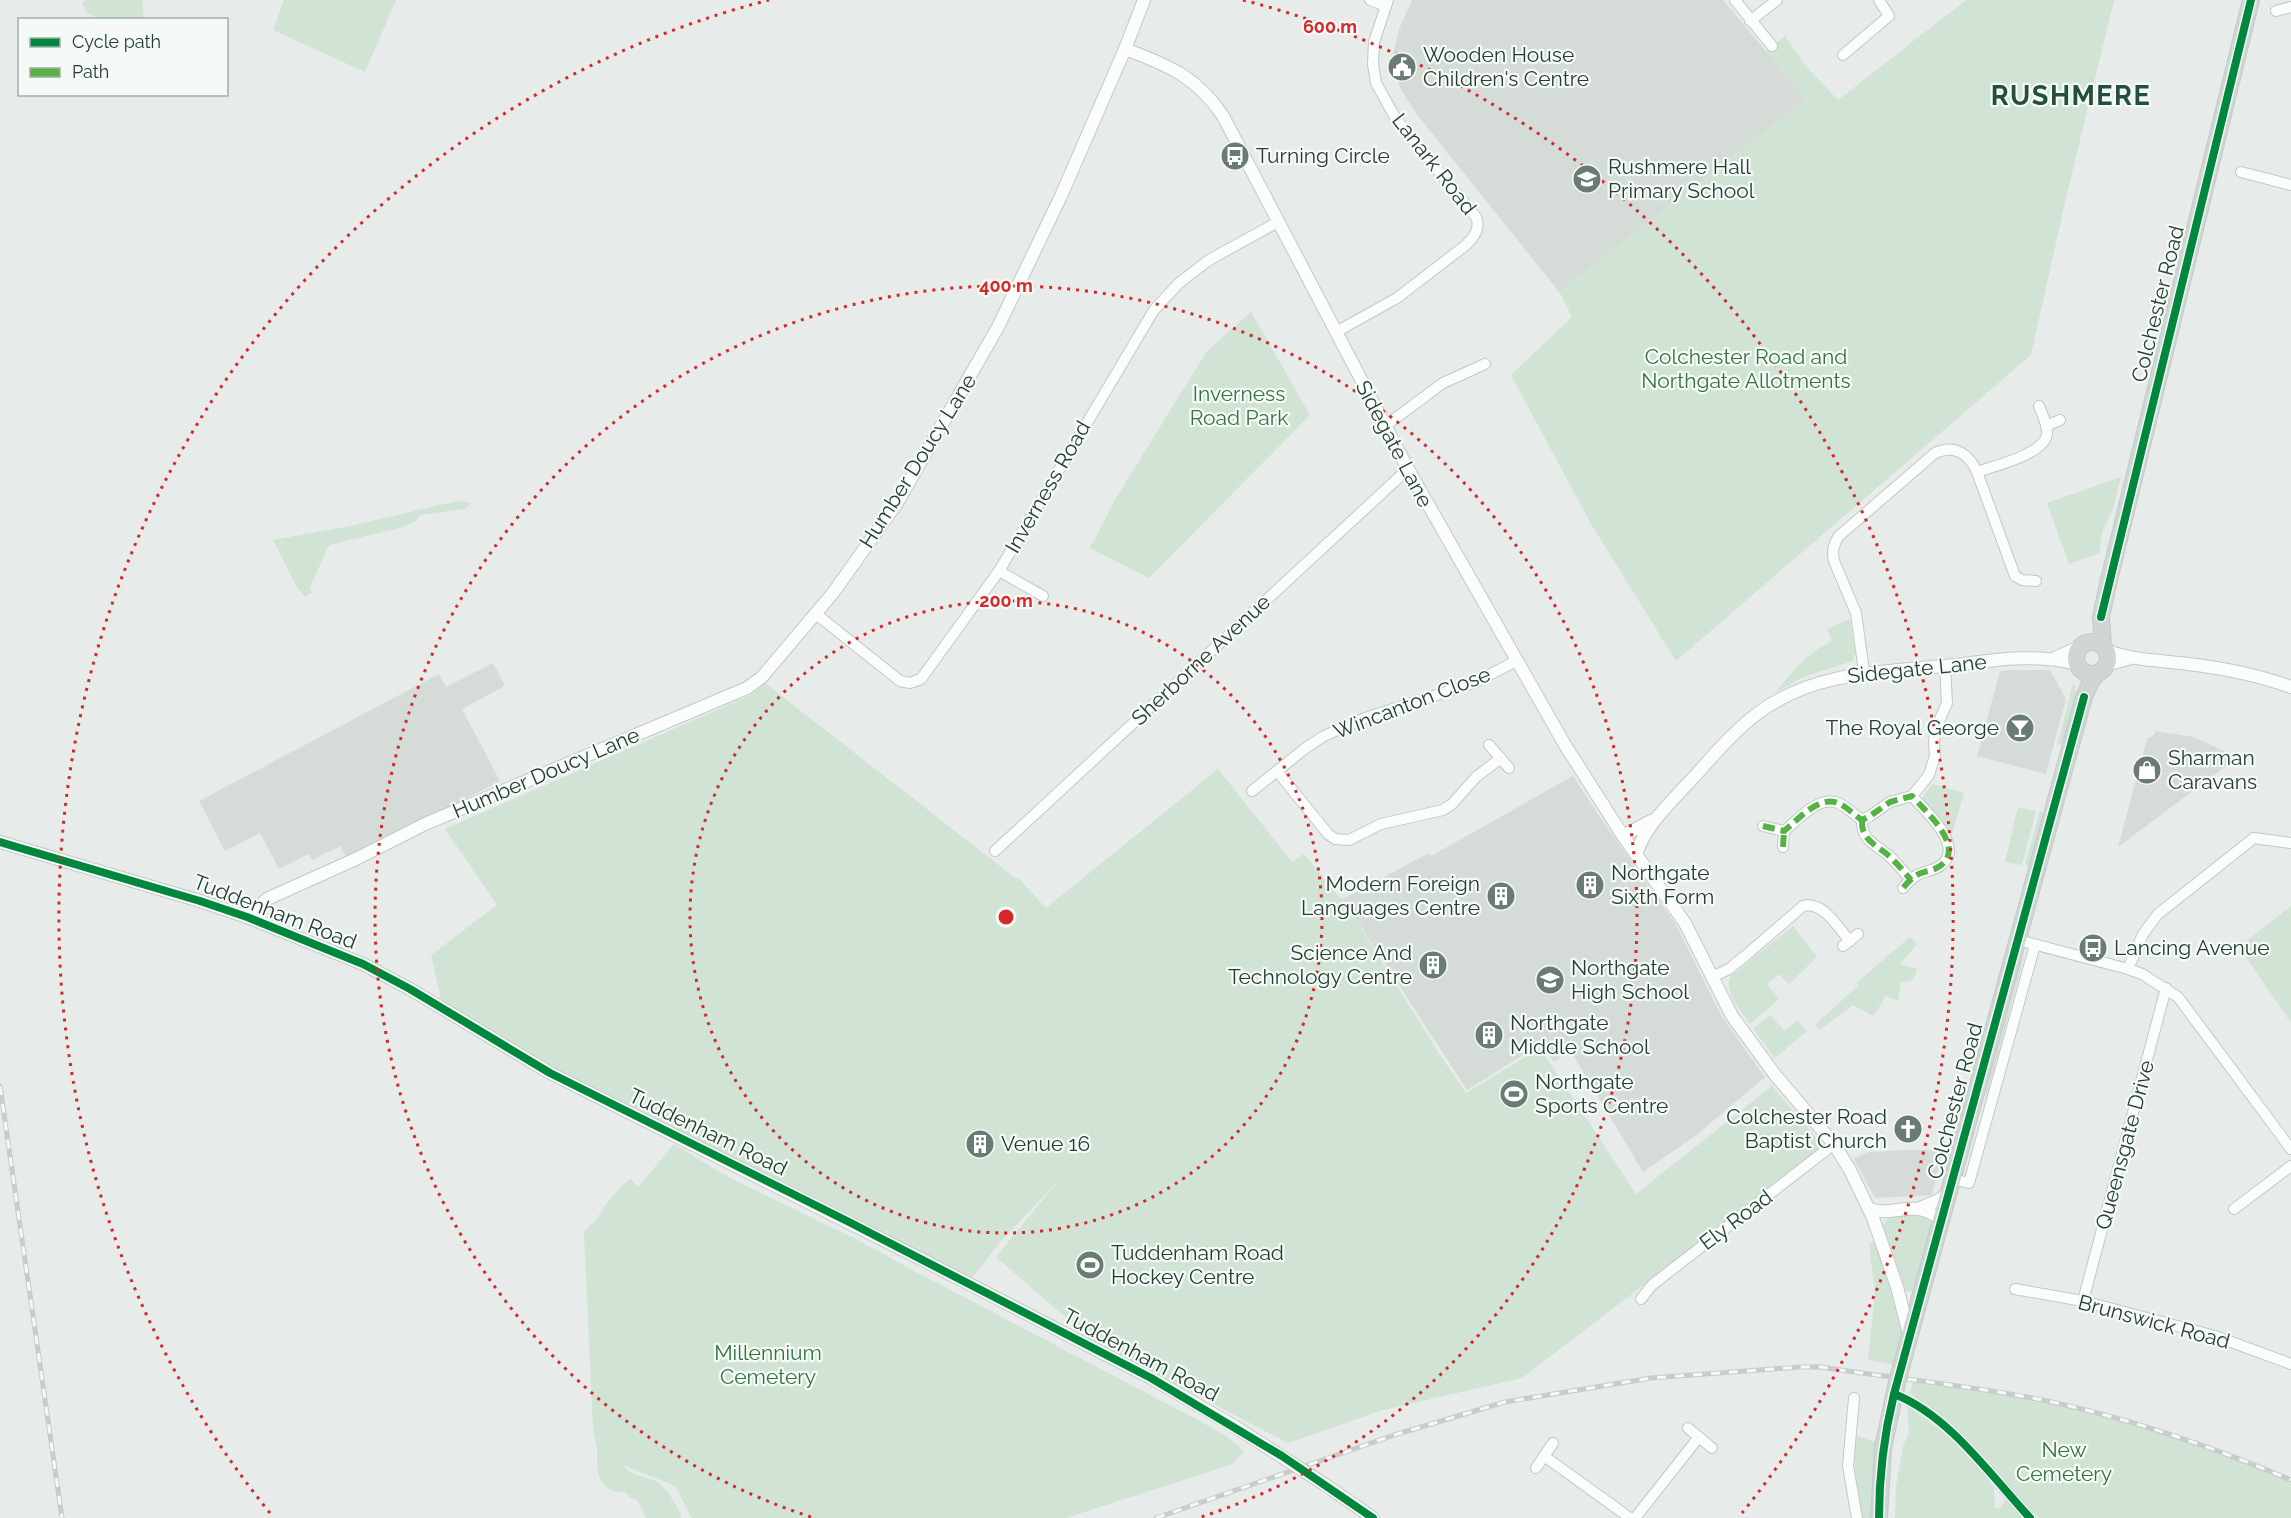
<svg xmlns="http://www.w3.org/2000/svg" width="2291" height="1518" font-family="Raleway,sans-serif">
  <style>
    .built { fill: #d5dcd8 }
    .green { fill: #d1e3d4 }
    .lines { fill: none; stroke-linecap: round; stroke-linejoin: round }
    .minor-casing { stroke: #c4c8c6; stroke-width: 12 }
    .tertiary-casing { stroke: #c4c8c6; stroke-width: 14 }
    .primary-casing { stroke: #c2cac7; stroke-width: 18 }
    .minor { stroke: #fbfcfc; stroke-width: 10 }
    .tertiary { stroke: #fbfcfc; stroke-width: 12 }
    .primary { stroke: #cfd6d3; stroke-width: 16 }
    .rail-casing { stroke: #c8ccca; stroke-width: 5 }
    .rail { stroke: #f5faf7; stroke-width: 3; stroke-dasharray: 9; stroke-linecap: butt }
    .tertiary-bridge-casing { stroke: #c4c8c6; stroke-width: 14; stroke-linecap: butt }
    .primary-bridge-casing { stroke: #c2cac7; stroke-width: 18; stroke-linecap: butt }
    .tertiary-bridge { stroke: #fbfcfc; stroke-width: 12 }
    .primary-bridge { stroke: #cfd6d3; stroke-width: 16 }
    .quiet { stroke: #55b346; stroke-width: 6; stroke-dasharray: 12 6; stroke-linecap: butt }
    .cycleway-casing { stroke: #f5faf7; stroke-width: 11 }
    .cycleway { stroke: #00873e; stroke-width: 8 }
    .ring { fill: none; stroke: #d62828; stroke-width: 3; stroke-dasharray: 3 6 }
    .labels { text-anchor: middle; stroke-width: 4.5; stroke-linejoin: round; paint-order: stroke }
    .poi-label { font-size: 21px; fill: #253e34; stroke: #f5faf7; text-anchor: start }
    .street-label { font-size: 21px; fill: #253e34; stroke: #f5faf7 }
    .park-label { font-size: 21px; fill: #327341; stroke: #f5faf7 }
    .district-label { font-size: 27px; font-weight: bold; letter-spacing: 1.5px; fill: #224f3e; stroke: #f5faf7 }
    .centre { fill: #d62828; stroke: #f5faf7; stroke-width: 3 }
    .ring-label { font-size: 18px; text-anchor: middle; font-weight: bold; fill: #d62828; stroke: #f5faf7; stroke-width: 4.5; stroke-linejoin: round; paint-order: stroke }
  </style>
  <rect width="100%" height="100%" fill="#e7ebe9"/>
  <g class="built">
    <polygon points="1412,0 1723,0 1806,99 1560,293 1418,116 1401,90 1391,62 1399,29"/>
    <polygon points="493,663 505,686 462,709 500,781 348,860 340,846 312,860 308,854 279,869 260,833 225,851 199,801 439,674 446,687"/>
    <polygon points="2017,670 2050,670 2066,699 2046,774 1977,756 2000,671"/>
    <polygon points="2155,731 2193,737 2238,757 2118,847 2147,739 2154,735"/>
    <polygon points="1573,776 1602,820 1675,923 1722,1017 1765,1077 1699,1133 1643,1172 1570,1050 1554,1062 1541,1044 1467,1090 1343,899 1429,853 1431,856"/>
    <polygon points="1907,1150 1943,1150 1932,1195 1875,1198 1854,1159 1868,1152"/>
  </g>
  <g class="green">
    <path d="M 85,0 L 142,0 L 144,19 C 124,20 90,26 82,3 Z"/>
    <polygon points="284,0 396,0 365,72 273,30"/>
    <polygon points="1966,0 2114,0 2066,198 2031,355 1676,661 1591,524 1511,375 1572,317 1559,291 1806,99 1766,51 1785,36 1804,64 1838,100"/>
    <polygon points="1251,312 1310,415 1149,578 1090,548 1116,498 1207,351"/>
    <polygon points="2121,477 2112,512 2102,532 2099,553 2069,564 2047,503"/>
    <polygon points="457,501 471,503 465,509 421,515 414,522 400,528 332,544 328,547 310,587 312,592 305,597 296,586 273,540 350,526"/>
    <path d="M 1850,619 L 1855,653 L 1853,661 L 1803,677 L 1776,692 C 1794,670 1806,654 1832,641 L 1827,629 Z"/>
    <polygon points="765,683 1014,877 1018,878 1046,908 1218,769 1292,862 1304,854 1340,898 1343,899 1438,1052 1466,1093 1540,1048 1636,1194 1772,1086 1824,1147 1522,1378 1383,1410 1288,1443 1093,1341 996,1257 1058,1181 1000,1242 971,1280 548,1066 442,1003 431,955 497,905 445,829 749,696"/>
    <path d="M 2073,684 L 2075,685 C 2077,704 2067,726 2062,744 L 2059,745 L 2058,743 Z"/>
    <polygon points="1933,784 1964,793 1951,837 1923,799 1923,796"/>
    <polygon points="2018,807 2036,811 2022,865 2005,862"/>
    <polygon points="2040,810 2043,813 2030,865 2025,865"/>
    <polygon points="2291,906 2291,1023 2239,947"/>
    <path d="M 1793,926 L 1817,957 L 1789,984 L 1779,974 L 1767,984 L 1779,999 L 1750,1024 C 1741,1010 1722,992 1731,976 Z"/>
    <polygon points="1910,937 1917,944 1900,964 1917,969 1913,980 1901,982 1898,1001 1886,996 1873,1016 1853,1005 1820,1030 1815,1025 1859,985 1856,983"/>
    <polygon points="2024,957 1985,1104 1987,1080 2021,959"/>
    <polygon points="1770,1015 1785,1031 1798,1020 1807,1031 1775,1058 1753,1029"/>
    <path d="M 674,1144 L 730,1178 L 856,1239 L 920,1274 L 1194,1418 L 1223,1434 L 1244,1451 L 1233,1464 L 1066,1518 L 692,1518 L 675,1486 L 623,1465 L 629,1472 L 658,1482 L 668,1492 L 681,1514 L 681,1518 L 646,1518 L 638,1501 L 631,1498 L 625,1492 C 618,1493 613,1492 607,1487 C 594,1476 598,1464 597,1448 C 596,1441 594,1435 593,1429 L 584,1232 C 587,1226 594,1224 597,1218 C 604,1207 619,1185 631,1179 L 638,1187 Z"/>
    <path d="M 1920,1214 L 1930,1221 L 1931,1226 L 1915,1290 L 1913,1292 L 1906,1291 L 1883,1226 C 1890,1212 1906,1215 1920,1214 Z"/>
    <path d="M 1874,1241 C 1884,1264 1904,1313 1901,1337 C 1900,1346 1896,1356 1894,1365 L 1868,1360 L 1875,1293 L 1869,1244 Z"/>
    <path d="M 1913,1382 C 1988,1391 2064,1400 2137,1423 C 2189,1439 2240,1459 2291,1480 L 2291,1518 L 2039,1518 L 1956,1429 L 1910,1393 Z"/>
    <polygon points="1907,1406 1946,1434 1986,1476 1994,1488 1995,1507 2000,1508 2005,1500 2008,1500 2024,1518 1895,1518 1896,1487 1903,1446 1909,1432"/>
    <polygon points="1855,1435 1876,1442 1872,1484 1872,1518 1861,1518 1854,1457"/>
  </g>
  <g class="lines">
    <g class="minor-casing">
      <g id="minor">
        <polyline points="1370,0 1386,6"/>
        <polyline points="1735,0 1772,46"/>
        <polyline points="2276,11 2291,7"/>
        <polyline points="1750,21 1777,0"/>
        <polyline points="1843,55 1889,16 1879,0"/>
        <polyline points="2241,172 2291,185"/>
        <path d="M 1336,332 L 1397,298 L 1466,245 C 1474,237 1481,228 1476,217 L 1396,119 L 1376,83 L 1373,64 L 1374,42 L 1388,0"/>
        <polyline points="1385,426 1443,383 1485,364"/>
        <polyline points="2046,426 2060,420"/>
        <polyline points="999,571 1043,596"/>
        <path d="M 2036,581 L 2022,580 L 2015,576 L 1977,472 C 1994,466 2045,454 2047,434 C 2048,425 2042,414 2039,406"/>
        <polyline points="816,614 900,681 910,683 921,679 999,571 1154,310 1179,283 1209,260 1278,222"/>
        <path d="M 1864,672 L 1856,613 L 1834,561 C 1832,551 1833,545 1839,536 L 1935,453 C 1955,444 1969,454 1977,472"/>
        <polyline points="1489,745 1509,768"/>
        <polyline points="1277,771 1328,834 1335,839 1349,840 1381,824 1443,810 1452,804 1476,777 1501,758"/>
        <polyline points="1252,791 1307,747 1324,736 1365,718 1474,683 1516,661"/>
        <path d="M 1862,820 C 1861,840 1875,844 1888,855 C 1897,863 1904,872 1911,880"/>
        <path d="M 1763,826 L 1784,831 C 1797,821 1818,795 1838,803 C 1846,806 1854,815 1862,820 L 1870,816 L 1890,802 L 1912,796 L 1929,775 L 1935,756 L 1934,741 L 1936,728 L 1947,703 L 1945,666"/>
        <polyline points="1783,847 1784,831"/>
        <polyline points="995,851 1408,469"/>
        <path d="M 1903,888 C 1907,883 1912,878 1917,875 C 1924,871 1933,871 1940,866 C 1967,847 1925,811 1912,796"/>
        <polyline points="2018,940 2128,969 2142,974 2178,997 2291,1149"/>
        <polyline points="1843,946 1858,934"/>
        <polyline points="2128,969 2143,934 2158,914 2254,838 2291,843"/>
        <path d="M 1712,977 L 1729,969 L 1745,956 L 1803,906 C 1824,901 1837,927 1850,941"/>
        <polyline points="1953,1179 1969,1183 2035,945"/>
        <polyline points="2234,1209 2291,1166"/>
        <polyline points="2015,1289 2083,1301 2215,1336 2291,1364"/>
        <polyline points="1641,1299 1652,1285 1834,1144"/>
        <polyline points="2083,1301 2166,988"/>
        <path d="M 1894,1394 C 1949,1415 1991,1476 2030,1518"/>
        <polyline points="1854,1398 1848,1466 1857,1518"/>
        <polyline points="1688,1428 1712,1448"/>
        <polyline points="1544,1456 1630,1518"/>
        <polyline points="1536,1468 1553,1443"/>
        <polyline points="1635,1518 1699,1437"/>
      </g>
    </g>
    <g class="tertiary-casing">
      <g id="tertiary">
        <path d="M 1125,49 C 1168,65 1197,77 1223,116 L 1408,469 L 1565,745 L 1623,836 L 1685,923 L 1732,1016 L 1776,1076 L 1834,1144 L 1850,1170 L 1873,1218 L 1897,1287 L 1909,1334"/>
        <path d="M 2106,650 C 2132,661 2160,660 2188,664 C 2222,668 2258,675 2291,687"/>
        <polyline points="2055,658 2081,646"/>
        <polyline points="2106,665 2128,659"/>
        <polyline points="1623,836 1651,821"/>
        <polyline points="0,842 200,901 247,917 363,964 410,989 550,1073 919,1258 1151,1378 1234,1426"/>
        <path d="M 1636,854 C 1647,823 1671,802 1693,778 C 1713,756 1734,731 1758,713 C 1816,670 1886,672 1955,665 C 1994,660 2038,653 2077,664"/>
        <polyline points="247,917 267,899 358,858 425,824 747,688 762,677 833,593 897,503 998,327 1061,196 1125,49 1144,0"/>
        <path d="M 1869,1209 C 1886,1215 1902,1207 1919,1209 C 1927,1210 1935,1215 1942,1220"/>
        <polyline points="1918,1209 1941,1199 1949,1191"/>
        <polyline points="1324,1484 1373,1518"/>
      </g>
    </g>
    <g class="primary-casing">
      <g id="primary">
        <circle cx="2092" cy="658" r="16"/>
        <polyline points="2103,646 2101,617 2108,584 2251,0"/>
        <polyline points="1900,1371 2084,697 2091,681 2099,672"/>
        <polyline points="1879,1518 1883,1448 1896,1387"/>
      </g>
    </g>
    <use href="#minor" class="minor"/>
    <use href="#tertiary" class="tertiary"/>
    <use href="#primary" class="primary"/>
    <g class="rail-casing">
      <g id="rail">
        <polyline points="0,1086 62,1518"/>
        <path d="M 1156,1518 L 1394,1435 L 1505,1402 L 1651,1378 L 1801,1367 L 1821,1367 C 1897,1379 1977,1386 2052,1402 C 2134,1420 2213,1447 2291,1480"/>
      </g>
    </g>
    <use href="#rail" class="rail"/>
    <g class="tertiary-bridge-casing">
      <polyline id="tertiary-bridge" points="1234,1426 1324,1484"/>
    </g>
    <g class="primary-bridge-casing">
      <polyline id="primary-bridge" points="1896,1387 1900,1371"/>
    </g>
    <use href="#tertiary-bridge" class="tertiary-bridge"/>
    <use href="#primary-bridge" class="primary-bridge"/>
    <g class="quiet">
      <path d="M 1862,820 C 1861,840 1875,844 1888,855 C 1897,863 1904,872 1911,880"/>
      <path d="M 1763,826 L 1784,831 C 1797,821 1818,795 1838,803 C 1846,806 1854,815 1862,820 L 1870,816 L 1890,802 L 1912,796 C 1925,811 1967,847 1940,866 C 1933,871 1924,871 1917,875 C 1912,878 1907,883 1903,888"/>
      <polyline points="1783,847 1784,831"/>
    </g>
    <g class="cycleway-casing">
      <g id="cycleway">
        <polyline points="2101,617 2251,0"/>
        <polyline points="0,842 200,901 247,917 363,964 410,989 550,1073 851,1223 1151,1378 1282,1456 1373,1518"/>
        <path d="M 1894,1394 C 1949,1415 1991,1476 2030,1518"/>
        <path d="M 1879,1518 C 1879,1476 1884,1435 1894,1394 L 2084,697"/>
      </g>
    </g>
    <use href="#cycleway" class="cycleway"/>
  </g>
  <g class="ring">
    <circle cx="1006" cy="917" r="316"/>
    <path d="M811 1517A631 631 0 1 1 1201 1517"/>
    <path d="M270 1513A947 947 0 0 1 769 0M1243 0A947 947 0 0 1 1742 1513"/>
  </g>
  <defs>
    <g id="civic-disc" transform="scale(1.5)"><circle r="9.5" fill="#697b73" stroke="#f5faf7"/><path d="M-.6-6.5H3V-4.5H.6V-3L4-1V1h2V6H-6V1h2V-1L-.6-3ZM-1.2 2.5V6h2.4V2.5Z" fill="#fff"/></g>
    <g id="bus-disc" transform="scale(1.5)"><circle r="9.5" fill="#697b73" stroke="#f5faf7"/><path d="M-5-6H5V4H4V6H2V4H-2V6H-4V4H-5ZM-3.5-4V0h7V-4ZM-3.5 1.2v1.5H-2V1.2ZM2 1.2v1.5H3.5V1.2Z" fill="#fff"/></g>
    <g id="school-disc" transform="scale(1.5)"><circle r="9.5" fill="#697b73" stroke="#f5faf7"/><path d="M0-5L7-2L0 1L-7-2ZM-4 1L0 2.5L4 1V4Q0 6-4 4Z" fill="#fff"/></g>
    <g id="bar-disc" transform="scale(1.5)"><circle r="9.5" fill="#697b73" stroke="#f5faf7"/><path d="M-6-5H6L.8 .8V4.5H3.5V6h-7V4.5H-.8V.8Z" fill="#fff"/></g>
    <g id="shop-disc" transform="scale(1.5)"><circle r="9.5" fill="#697b73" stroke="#f5faf7"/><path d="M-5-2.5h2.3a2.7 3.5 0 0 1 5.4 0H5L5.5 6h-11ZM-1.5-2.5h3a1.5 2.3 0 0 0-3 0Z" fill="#fff"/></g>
    <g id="building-disc" transform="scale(1.5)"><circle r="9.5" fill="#697b73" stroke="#f5faf7"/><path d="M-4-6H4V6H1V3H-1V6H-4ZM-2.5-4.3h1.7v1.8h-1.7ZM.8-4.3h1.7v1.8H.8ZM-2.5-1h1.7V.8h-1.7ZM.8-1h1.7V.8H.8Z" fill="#fff"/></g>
    <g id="stadium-disc" transform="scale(1.5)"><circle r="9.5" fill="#697b73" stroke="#f5faf7"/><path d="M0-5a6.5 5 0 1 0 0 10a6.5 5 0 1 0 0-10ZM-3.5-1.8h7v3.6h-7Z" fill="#fff"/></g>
    <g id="church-disc" transform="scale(1.5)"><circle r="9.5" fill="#697b73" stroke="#f5faf7"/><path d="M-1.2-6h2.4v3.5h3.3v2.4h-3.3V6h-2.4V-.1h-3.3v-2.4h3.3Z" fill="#fff"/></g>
  </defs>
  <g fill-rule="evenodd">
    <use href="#civic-disc" x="1402" y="67"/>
    <use href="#bus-disc" x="1235" y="156"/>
    <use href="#school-disc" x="1587" y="179"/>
    <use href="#bar-disc" x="2020" y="728"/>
    <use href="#shop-disc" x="2147" y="770"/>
    <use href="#building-disc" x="1590" y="885"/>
    <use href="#building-disc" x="1501" y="896"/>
    <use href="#bus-disc" x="2093" y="948"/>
    <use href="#building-disc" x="1433" y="965"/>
    <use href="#school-disc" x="1550" y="980"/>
    <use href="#building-disc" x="1489" y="1035"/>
    <use href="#stadium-disc" x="1514" y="1094"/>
    <use href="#church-disc" x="1908" y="1129"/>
    <use href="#building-disc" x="980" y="1144"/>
    <use href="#stadium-disc" x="1090" y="1265"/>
  </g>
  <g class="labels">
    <g class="poi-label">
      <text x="1423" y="62">Wooden House<tspan x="1423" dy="24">Children's Centre</tspan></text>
      <text x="1256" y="163">Turning Circle</text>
      <text x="1608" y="174">Rushmere Hall<tspan x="1608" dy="24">Primary School</tspan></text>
      <text x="1999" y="735" text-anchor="end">The Royal George</text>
      <text x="2168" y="765">Sharman<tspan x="2168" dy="24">Caravans</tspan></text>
      <text x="1611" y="880">Northgate<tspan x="1611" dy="24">Sixth Form</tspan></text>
      <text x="1480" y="891" text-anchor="end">Modern Foreign<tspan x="1480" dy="24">Languages Centre</tspan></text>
      <text x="2114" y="955">Lancing Avenue</text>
      <text x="1412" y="960" text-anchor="end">Science And<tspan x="1412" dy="24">Technology Centre</tspan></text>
      <text x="1571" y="975">Northgate<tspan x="1571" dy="24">High School</tspan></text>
      <text x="1510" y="1030">Northgate<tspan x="1510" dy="24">Middle School</tspan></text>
      <text x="1535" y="1089">Northgate<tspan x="1535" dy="24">Sports Centre</tspan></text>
      <text x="1887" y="1124" text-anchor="end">Colchester Road<tspan x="1887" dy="24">Baptist Church</tspan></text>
      <text x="1001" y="1151">Venue 16</text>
      <text x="1111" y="1260">Tuddenham Road<tspan x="1111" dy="24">Hockey Centre</tspan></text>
    </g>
    <g class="street-label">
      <text transform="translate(1434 164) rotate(52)" y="7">Lanark Road</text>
      <text transform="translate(2158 304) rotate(-76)" y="7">Colchester Road</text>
      <text transform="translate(1394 444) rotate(62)" y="7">Sidegate Lane</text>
      <text transform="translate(918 461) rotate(-58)" y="7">Humber Doucy Lane</text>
      <text transform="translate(1048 487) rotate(-60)" y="7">Inverness Road</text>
      <text transform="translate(1201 660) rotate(-43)" y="7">Sherborne Avenue</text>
      <text transform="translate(1917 669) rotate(-6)" y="7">Sidegate Lane</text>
      <text transform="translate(1412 703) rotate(-21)" y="7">Wincanton Close</text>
      <text transform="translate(546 773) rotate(-23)" y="7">Humber Doucy Lane</text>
      <text transform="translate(275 912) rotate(21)" y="7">Tuddenham Road</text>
      <text transform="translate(1955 1101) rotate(-75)" y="7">Colchester Road</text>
      <text transform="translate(708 1132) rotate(26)" y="7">Tuddenham Road</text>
      <text transform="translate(2125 1145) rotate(-75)" y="7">Queensgate Drive</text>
      <text transform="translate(1736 1220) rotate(-37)" y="7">Ely Road</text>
      <text transform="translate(2154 1322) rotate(15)" y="7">Brunswick Road</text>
      <text transform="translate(1141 1355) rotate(28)" y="7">Tuddenham Road</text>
    </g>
    <g class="park-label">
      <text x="1746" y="364">Colchester Road and<tspan x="1746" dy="24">Northgate Allotments</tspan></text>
      <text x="1239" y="401">Inverness<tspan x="1239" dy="24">Road Park</tspan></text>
      <text x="768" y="1360">Millennium<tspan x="768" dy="24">Cemetery</tspan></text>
      <text x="2064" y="1457">New<tspan x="2064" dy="24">Cemetery</tspan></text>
    </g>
    <g class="district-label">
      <text x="2071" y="105">RUSHMERE</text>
    </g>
  </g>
  <circle cx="1006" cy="917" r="9" class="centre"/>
  <g class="ring-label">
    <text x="1330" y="33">600 m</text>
    <text x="1006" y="292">400 m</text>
    <text x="1006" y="607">200 m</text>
  </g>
  <rect x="18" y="18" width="210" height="78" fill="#f5faf7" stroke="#a2afa9" stroke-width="1.5"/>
  <rect x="30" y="38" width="30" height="9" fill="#00873e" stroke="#a2afa9" stroke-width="1.5"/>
  <text x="72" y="48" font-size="18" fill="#253e34">Cycle path</text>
  <rect x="30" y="68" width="30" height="9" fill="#55b346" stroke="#a2afa9" stroke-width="1.5"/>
  <text x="72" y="78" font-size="18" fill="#253e34">Path</text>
</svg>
